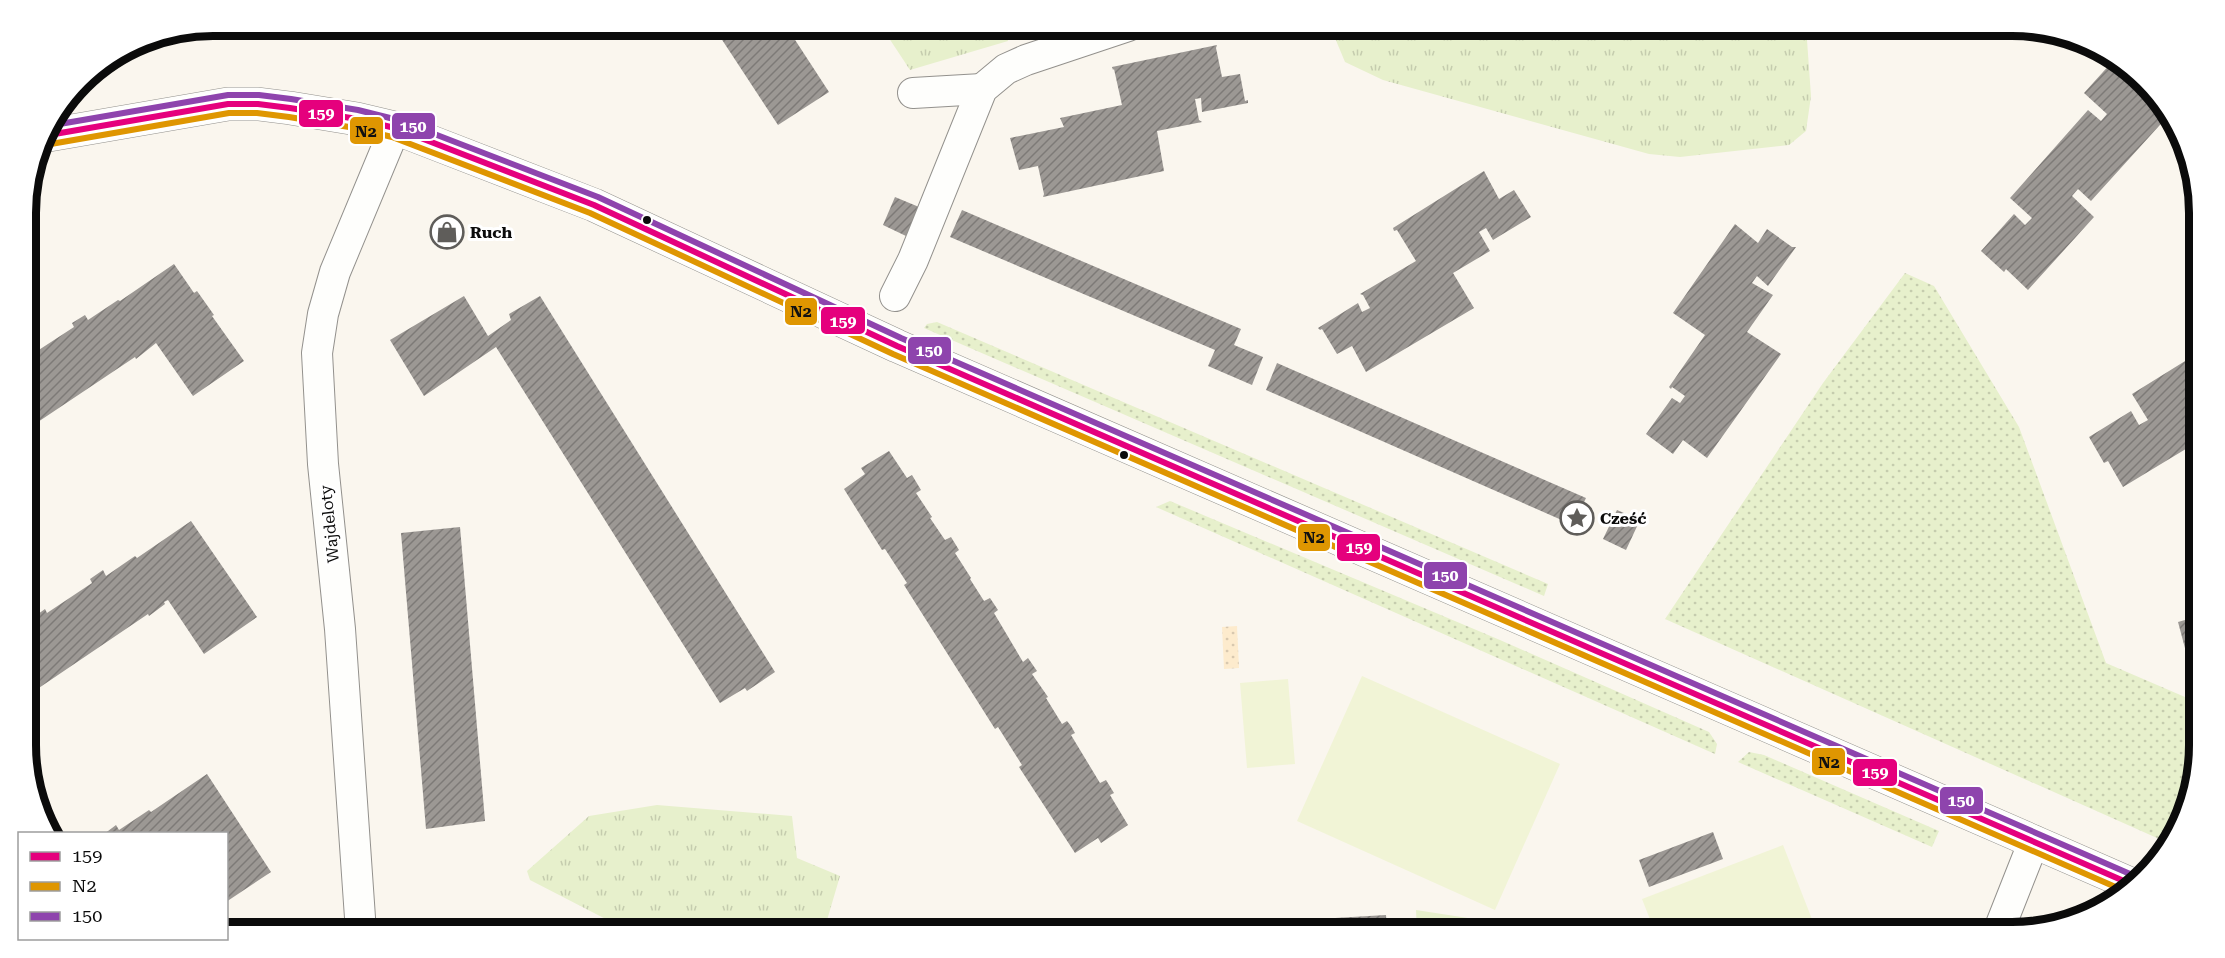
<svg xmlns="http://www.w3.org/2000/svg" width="2225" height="958" font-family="'Roboto Serif',serif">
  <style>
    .grass { fill: url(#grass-dots) }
    .sand { fill: url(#sand-dots) }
    .park { fill: url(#park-tufts) }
    .pitch { fill: #f1f4d6 }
    .building { fill: url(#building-hatch) }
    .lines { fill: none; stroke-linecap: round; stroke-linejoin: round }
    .minor-casing { stroke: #93918d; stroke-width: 32 }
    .tertiary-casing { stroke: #93918d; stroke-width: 34 }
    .minor { stroke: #fefefc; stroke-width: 30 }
    .tertiary { stroke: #fefefc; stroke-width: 33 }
    .bus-1-casing { stroke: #fff; stroke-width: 10 }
    .bus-2-casing { stroke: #fff; stroke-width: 10 }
    .bus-3-casing { stroke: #fff; stroke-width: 10 }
    .bus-1 { stroke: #e5007d; stroke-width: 6 }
    .bus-2 { stroke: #df9601; stroke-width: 6 }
    .bus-3 { stroke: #8e44ad; stroke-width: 6 }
    .bus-dot { fill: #0b0b0b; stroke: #fff; stroke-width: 2 }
    .labels { text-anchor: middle; stroke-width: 6; stroke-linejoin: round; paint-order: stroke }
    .poi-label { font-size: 16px; font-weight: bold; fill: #0b0b0b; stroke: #fff; text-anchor: start }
    .street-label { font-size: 16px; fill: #0b0b0b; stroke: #fff }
    .rim { fill: none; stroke: #0b0b0b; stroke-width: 8 }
    .line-badge { stroke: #fff; stroke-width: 2 }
    .badge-label { font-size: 16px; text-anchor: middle; font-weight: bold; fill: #fff }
    .pale-badge-label { font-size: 16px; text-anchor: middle; font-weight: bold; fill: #111 }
  </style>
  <defs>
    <pattern id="grass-dots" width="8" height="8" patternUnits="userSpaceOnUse" patternTransform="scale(1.5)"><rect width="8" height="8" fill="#e7f0cc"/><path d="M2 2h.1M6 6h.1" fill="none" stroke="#c5ccae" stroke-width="1.8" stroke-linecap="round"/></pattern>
    <pattern id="sand-dots" width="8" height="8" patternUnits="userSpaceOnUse" patternTransform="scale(1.5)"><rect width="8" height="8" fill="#fdebcd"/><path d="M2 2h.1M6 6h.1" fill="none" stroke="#d8c8af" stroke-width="1.8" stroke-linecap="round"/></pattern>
    <pattern id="park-tufts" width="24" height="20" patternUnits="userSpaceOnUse" patternTransform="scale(1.5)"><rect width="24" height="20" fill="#e7f0cc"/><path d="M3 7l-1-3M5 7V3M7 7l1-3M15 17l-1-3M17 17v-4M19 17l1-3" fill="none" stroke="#c5ccae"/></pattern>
    <pattern id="building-hatch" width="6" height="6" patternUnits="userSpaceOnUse" patternTransform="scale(1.5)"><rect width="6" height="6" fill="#9c9894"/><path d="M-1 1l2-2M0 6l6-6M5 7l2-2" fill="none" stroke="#7d7a77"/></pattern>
  </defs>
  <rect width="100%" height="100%" fill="#faf6ee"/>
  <g class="grass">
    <polygon points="1905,273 1934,286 2019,427 2106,663 2199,703 2199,745 2185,816 2166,842 1665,619 1823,383"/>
    <polygon points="937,322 1548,584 1544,596 924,328 927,324"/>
    <polygon points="1170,501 1500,640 1709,732 1717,744 1715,754 1156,507"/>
    <polygon points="1749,752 1764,755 1939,831 1932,847 1738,762"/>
  </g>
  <polygon class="sand" points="1237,626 1239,668 1224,669 1222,627"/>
  <g class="park">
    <polygon points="881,26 1003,26 1008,41 910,70"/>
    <polygon points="1330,26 1806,26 1811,96 1806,131 1789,145 1680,157 1649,154 1383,80 1345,62"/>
    <polygon points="657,805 792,816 797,858 840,876 825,927 785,918 782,932 637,932 627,930 530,880 527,871 589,816"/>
    <polygon points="1416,910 1559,932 1417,932"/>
  </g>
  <g class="pitch">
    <polygon points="1362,676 1560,764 1495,910 1297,821"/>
    <polygon points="1288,679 1295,764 1247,768 1240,683"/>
    <polygon points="1783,845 1817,932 1655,932 1642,899"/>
  </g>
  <g class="building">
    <polygon points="713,26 786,26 829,92 778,125"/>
    <polygon points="1217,45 1216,48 1222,77 1240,74 1245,101 1248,100 1248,103 1202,112 1201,98 1195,99 1199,120 1202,122 1157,131 1164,171 1043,197 1044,194 1038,166 1019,170 1010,138 1064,127 1060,118 1122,105 1114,69 1113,70 1112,67"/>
    <polygon points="2112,62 2149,90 2145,94 2168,116 2091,201 2078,189 2072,196 2094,217 2028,290 2006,269 2004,272 1981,251 2014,214 2025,225 2032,218 2010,198 2088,110 2101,121 2107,114 2084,93"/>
    <polygon points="1484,171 1499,199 1514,190 1531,217 1493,240 1486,228 1479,232 1490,251 1453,273 1474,308 1366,372 1352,346 1337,354 1322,329 1320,330 1318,328 1358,303 1362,312 1370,308 1363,295 1360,294 1416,261 1397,230 1394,231 1393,228"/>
    <polygon points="895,197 919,207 906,236 883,225"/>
    <polygon points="962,210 1241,329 1234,345 1263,357 1252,385 1208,366 1215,350 950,237"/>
    <polygon points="1735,224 1758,243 1767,229 1792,247 1796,247 1768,286 1757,276 1752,283 1773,295 1747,332 1781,354 1707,458 1683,440 1673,454 1646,434 1672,398 1680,403 1685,396 1672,387 1671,389 1669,387 1705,335 1673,313"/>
    <polygon points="174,264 194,293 197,291 214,315 212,316 244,361 193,396 156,343 136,359 135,357 26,430 26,355 28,357 74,327 72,323 85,315 88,320 118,300 120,301"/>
    <polygon points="464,296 488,336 511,320 509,314 540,296 775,672 747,691 745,688 720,703 496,347 424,396 390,340"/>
    <polygon points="2198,353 2199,406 2192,410 2199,421 2199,441 2123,487 2108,461 2104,463 2089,437 2131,411 2139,425 2148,420 2132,394"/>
    <polygon points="1277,363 1586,498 1573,525 1266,390"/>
    <polygon points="889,451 907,478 912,475 921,490 916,493 932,517 930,518 945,540 951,537 959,550 955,553 971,578 970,579 984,601 990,598 998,610 994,613 1023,662 1028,658 1037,671 1032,674 1048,697 1046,698 1062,724 1067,721 1071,726 1075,733 1071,735 1100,783 1106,780 1114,793 1110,795 1128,825 1101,843 1098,838 1075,853 1019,767 1022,765 998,727 995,729 904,585 907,583 885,549 882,550 844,489 865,474 861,468"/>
    <polygon points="1617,510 1640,520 1626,550 1603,539"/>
    <polygon points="191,521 257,617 204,654 168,600 164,602 165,604 149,616 148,614 27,696 27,627 34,622 31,619 45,609 47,613 92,583 90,579 103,570 106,576 135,556 137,558"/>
    <polygon points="460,527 485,821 426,829 401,533"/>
    <polygon points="2199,616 2199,682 2190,651 2186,652 2178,622"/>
    <polygon points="207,774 271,872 226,902 226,834 104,834 116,825 119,830 149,810 151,812"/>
    <polygon points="1713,832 1723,859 1649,887 1639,860"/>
    <polygon points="1386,915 1387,932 1318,932 1318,919"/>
  </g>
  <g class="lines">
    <g class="minor-casing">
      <g id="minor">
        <polyline points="913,93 982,89"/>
        <polyline points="895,296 913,260 982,89 1006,69 1026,60 1128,26"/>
        <polyline points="361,932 340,629 323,464 317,353 323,314 335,272 395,128"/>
        <polyline points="1998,932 2034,841"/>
      </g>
    </g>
    <g class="tertiary-casing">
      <polyline id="tertiary" points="43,136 228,104 258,104 290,108 357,119 395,128 594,205 897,346 2133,885"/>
    </g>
    <use href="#minor" class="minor"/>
    <use href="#tertiary" class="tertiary"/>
    <g class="bus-1-casing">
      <polyline id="bus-1" points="43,136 228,104 258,104 290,108 357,119 395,128 594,205 897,346 2133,885"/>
    </g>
    <g class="bus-2-casing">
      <polyline id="bus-2" points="45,145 229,113 257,113 289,117 355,128 392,137 590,213 893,354 2127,892"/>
    </g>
    <g class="bus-3-casing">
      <polyline id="bus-3" points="48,126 228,95 259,95 291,99 358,110 398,120 598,197 901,338 2137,877"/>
    </g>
    <use href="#bus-1" class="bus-1"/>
    <use href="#bus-2" class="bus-2"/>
    <use href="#bus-3" class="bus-3"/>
  </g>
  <defs>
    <g id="shop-ring" transform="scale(1.725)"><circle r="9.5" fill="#fff" stroke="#5f5d5a" stroke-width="1.5"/><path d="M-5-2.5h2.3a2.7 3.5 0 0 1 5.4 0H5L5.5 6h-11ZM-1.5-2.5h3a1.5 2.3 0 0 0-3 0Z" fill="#5f5d5a"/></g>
    <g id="sight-ring" transform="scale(1.725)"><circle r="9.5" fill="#fff" stroke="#5f5d5a" stroke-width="1.5"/><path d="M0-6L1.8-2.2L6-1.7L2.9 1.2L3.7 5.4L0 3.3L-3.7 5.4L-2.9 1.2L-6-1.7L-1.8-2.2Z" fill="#5f5d5a"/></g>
  </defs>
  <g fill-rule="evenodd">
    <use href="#shop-ring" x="447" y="232"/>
    <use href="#sight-ring" x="1577" y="518"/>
  </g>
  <g class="bus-dot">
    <circle cx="647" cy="220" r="5"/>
    <circle cx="1124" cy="455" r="5"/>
  </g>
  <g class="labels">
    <g class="poi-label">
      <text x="470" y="238">Ruch</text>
      <text x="1600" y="524">Cześć</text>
    </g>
    <g class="street-label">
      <text transform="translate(329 524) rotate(-96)" y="6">Wajdeloty</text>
    </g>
  </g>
  <path d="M0 0H2225V958H0ZM213 36H2012A177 177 0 0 1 2189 213V745A177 177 0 0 1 2012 922H213A177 177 0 0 1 36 745V213A177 177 0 0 1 213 36Z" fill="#fff" fill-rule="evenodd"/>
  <path class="rim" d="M213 36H2012A177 177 0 0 1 2189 213V745A177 177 0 0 1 2012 922H213A177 177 0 0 1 36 745V213A177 177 0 0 1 213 36Z"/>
  <g class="line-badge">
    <rect x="298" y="99" width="46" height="29" rx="6" fill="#e5007d"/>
    <rect x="391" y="112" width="45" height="28" rx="6" fill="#8e44ad"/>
    <rect x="349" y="116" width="35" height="29" rx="6" fill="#df9601"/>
    <rect x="784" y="297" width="34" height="29" rx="6" fill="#df9601"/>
    <rect x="820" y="306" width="46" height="29" rx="6" fill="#e5007d"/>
    <rect x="907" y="336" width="45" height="29" rx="6" fill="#8e44ad"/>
    <rect x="1297" y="523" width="34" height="29" rx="6" fill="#df9601"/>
    <rect x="1336" y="533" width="45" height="29" rx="6" fill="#e5007d"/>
    <rect x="1423" y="561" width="45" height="29" rx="6" fill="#8e44ad"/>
    <rect x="1811" y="747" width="35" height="29" rx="6" fill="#df9601"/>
    <rect x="1852" y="758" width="46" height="29" rx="6" fill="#e5007d"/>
    <rect x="1939" y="786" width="45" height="29" rx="6" fill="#8e44ad"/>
  </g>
  <g class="badge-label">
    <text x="321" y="119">159</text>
    <text x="413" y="132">150</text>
    <text x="843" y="327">159</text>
    <text x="929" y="356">150</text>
    <text x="1359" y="553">159</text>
    <text x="1445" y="581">150</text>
    <text x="1875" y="778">159</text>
    <text x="1961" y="806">150</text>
  </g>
  <g class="pale-badge-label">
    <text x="366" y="137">N2</text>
    <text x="801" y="317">N2</text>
    <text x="1314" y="543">N2</text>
    <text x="1829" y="768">N2</text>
  </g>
  <rect x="18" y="832" width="210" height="108" fill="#ffffff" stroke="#9d9d9d" stroke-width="1.5"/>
  <rect x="30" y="852" width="30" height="9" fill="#e5007d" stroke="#9d9d9d" stroke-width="1.5"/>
  <text x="72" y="862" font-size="18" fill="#0b0b0b">159</text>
  <rect x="30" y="882" width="30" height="9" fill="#df9601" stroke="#9d9d9d" stroke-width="1.5"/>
  <text x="72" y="892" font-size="18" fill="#0b0b0b">N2</text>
  <rect x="30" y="912" width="30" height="9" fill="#8e44ad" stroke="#9d9d9d" stroke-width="1.5"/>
  <text x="72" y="922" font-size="18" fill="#0b0b0b">150</text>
</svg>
